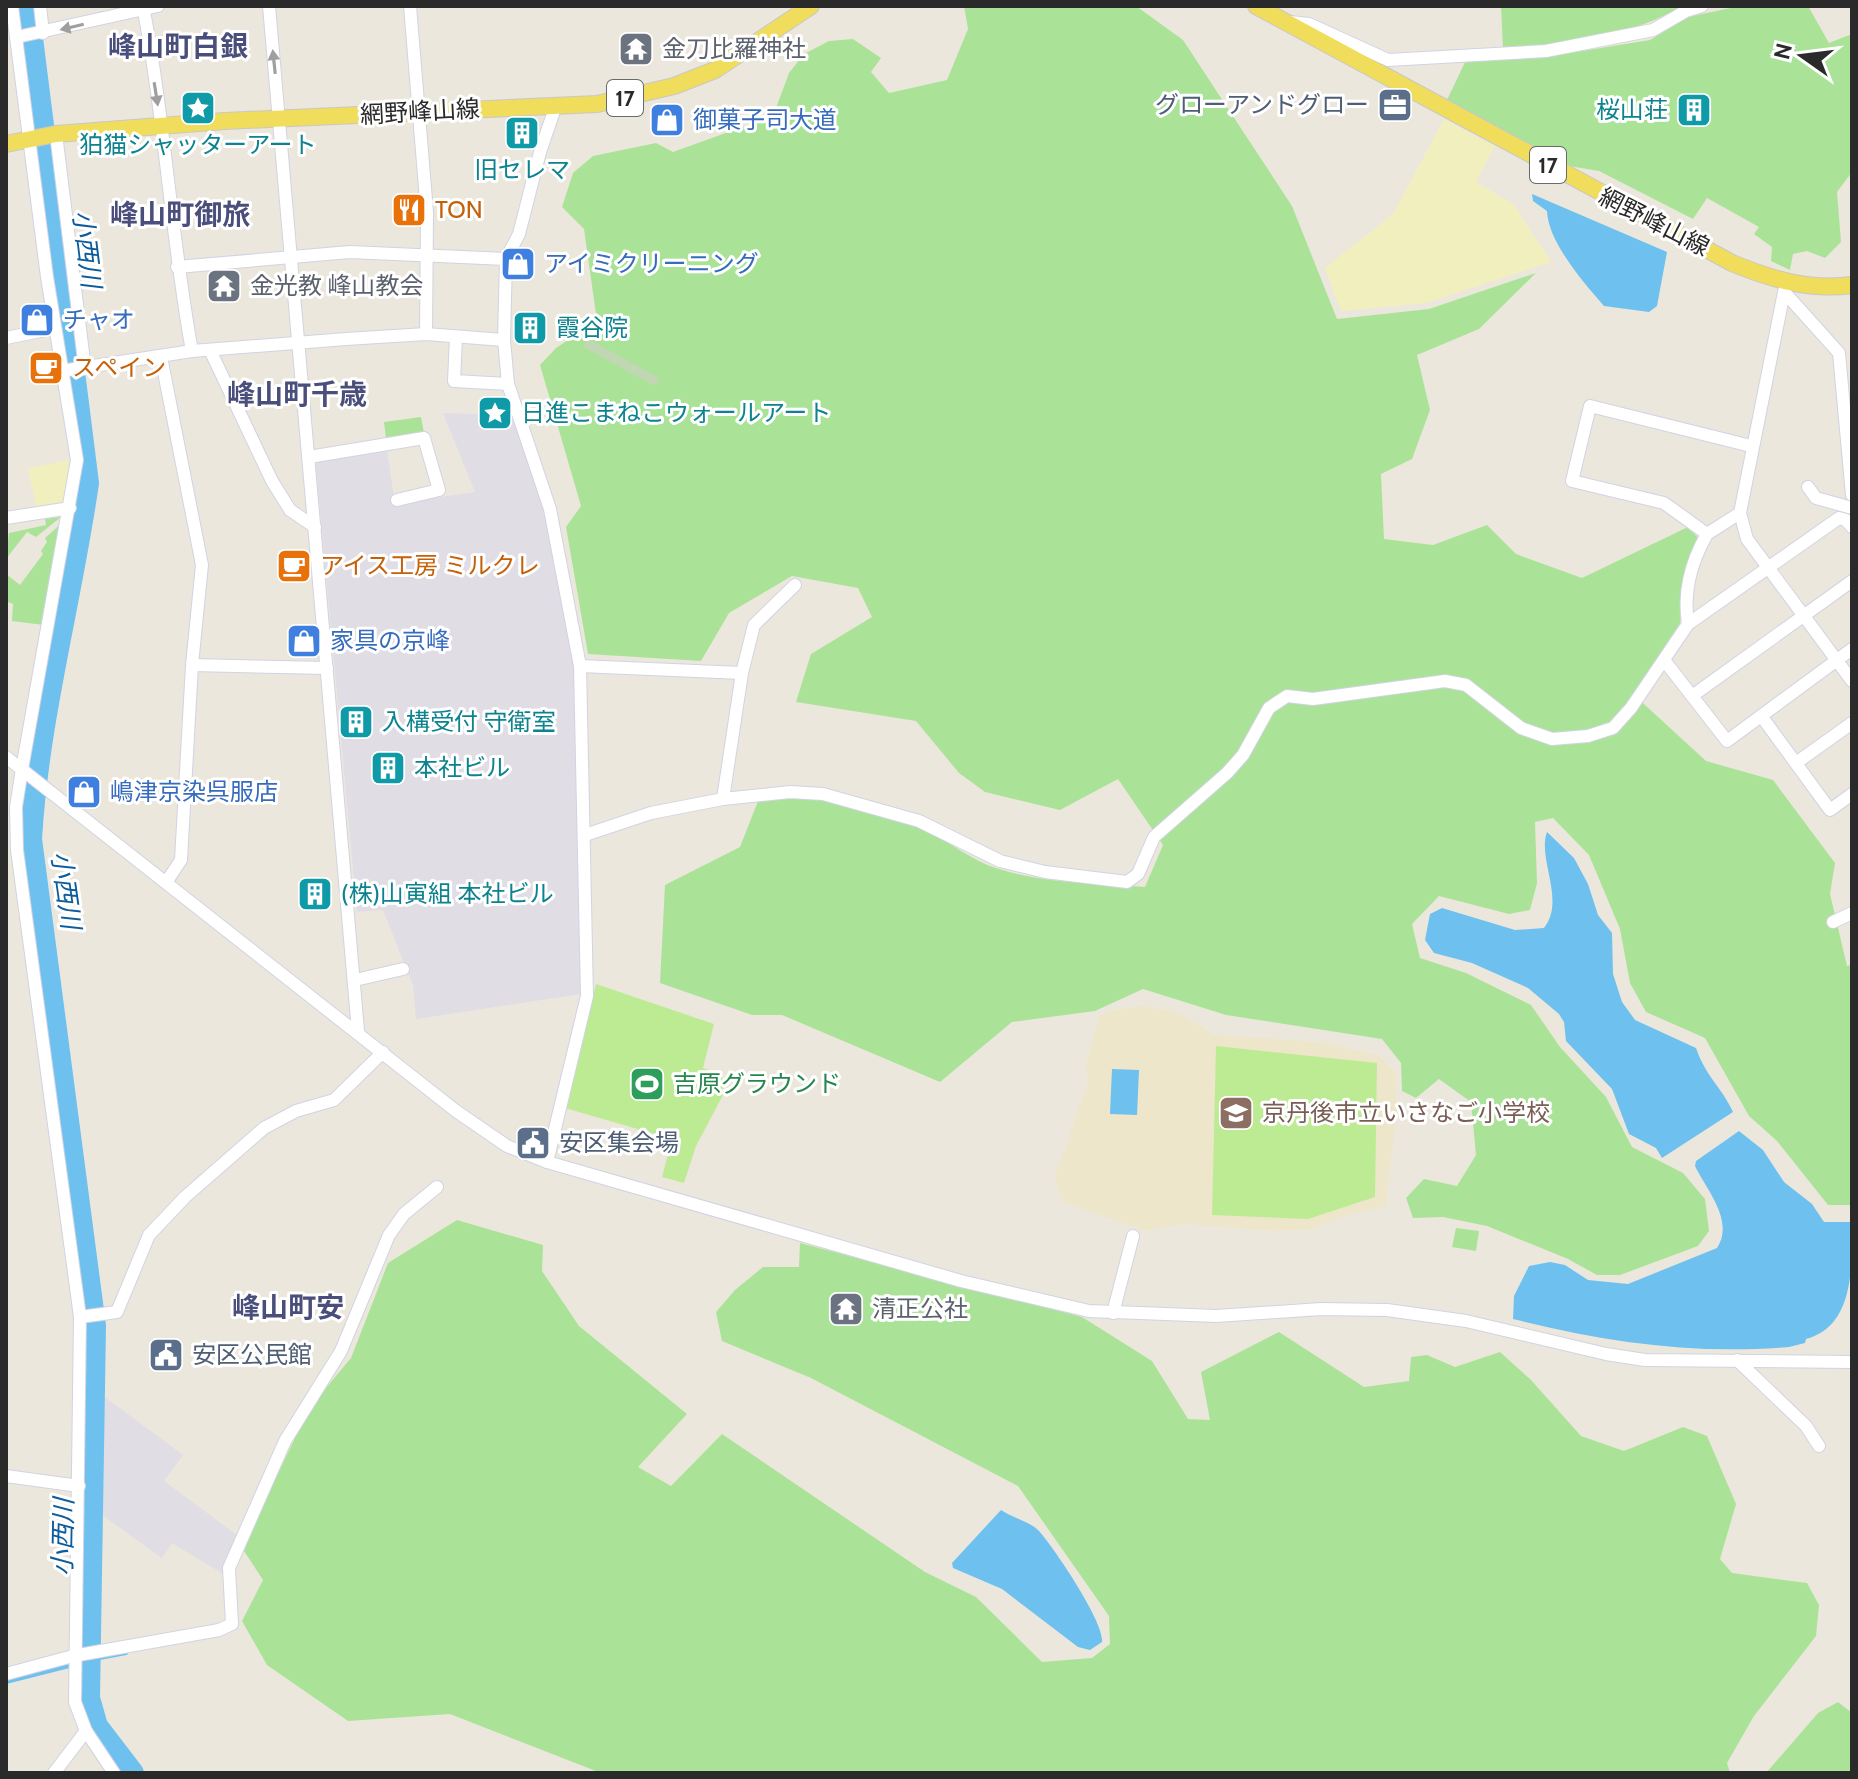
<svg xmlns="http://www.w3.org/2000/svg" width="1858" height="1779" font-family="Cabin,'Noto Sans JP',sans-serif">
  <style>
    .industrial { fill: #e0dde5 }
    .education { fill: #eee6cb }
    .green { fill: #aae398 }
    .sand { fill: #f2efbf }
    .cemetery { fill: #c1d6b3 }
    .pitch { fill: #bdeb94 }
    .water { fill: #6ec0ef }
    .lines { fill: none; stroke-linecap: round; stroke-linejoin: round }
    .stream { stroke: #6ec0ef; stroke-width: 4 }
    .river { stroke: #6ec0ef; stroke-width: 22 }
    .minor-casing { stroke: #d1d3e3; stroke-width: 14 }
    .major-casing { stroke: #c8c8c8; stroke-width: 18 }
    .minor { stroke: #fff; stroke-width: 12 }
    .major { stroke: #f1dd5c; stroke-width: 16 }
    .oneway { fill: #9f9f9f }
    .labels { text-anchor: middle; stroke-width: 6; stroke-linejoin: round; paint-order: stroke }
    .shield { fill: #fff; stroke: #6a6a6a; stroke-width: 2 }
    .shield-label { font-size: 22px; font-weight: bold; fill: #2a2a2a }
    .worship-label { font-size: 24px; fill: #5b616d; stroke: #fff; text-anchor: start }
    .service-label { font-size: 24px; fill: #4e5e75; stroke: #fff; text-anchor: start }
    .culture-label { font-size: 24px; fill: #0d838f; stroke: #fff; text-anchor: start }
    .street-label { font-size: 24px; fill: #2a2a2a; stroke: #fff }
    .shop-label { font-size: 24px; fill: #366cbe; stroke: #fff; text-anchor: start }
    .food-label { font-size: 24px; fill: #c56008; stroke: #fff; text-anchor: start }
    .leisure-label { font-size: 24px; fill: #27864d; stroke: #fff; text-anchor: start }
    .education-label { font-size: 24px; fill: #785e54; stroke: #fff; text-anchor: start }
    .water-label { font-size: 26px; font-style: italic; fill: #0d5c9c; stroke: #fff }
    .quarter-label { font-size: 28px; font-weight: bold; fill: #4a4e7b; stroke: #fff }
  </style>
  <rect width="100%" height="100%" fill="#ece7dc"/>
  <g class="industrial">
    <polygon points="443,413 513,415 546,508 576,677 581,994 416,1019 413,985 383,910 357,912 316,465 321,458 387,450 395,504 475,492"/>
    <polygon points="102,1395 183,1455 164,1481 238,1536 225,1575 172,1543 162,1558 98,1512"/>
  </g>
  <polygon class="education" points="1142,1006 1178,1012 1215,1035 1320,1042 1379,1055 1396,1073 1397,1106 1386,1206 1343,1216 1311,1230 1275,1231 1183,1224 1145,1231 1062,1202 1055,1177 1088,1082 1086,1065 1099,1016 1110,1010"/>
  <g class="green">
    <path d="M 964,6 L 1136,6 L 1183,40 L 1292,206 L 1337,319 L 1429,309 L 1536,273 L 1479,329 L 1417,355 L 1430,410 L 1412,459 L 1381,474 L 1384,539 L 1433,545 L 1487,525 L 1516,554 L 1582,578 L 1688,527 L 1699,539 L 1687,564 L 1680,623 L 1633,694 L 1706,761 L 1773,780 L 1835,863 L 1830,894 L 1847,966 L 1852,965 L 1852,1205 L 1828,1205 L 1777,1141 L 1749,1116 L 1705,1038 L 1646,1012 L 1630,983 L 1620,929 L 1589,855 L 1553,818 L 1535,822 L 1537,883 L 1530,910 L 1509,914 L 1439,896 L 1412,924 L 1420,958 L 1466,973 L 1531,1005 L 1560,1047 L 1606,1097 L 1632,1147 L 1683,1173 L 1705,1199 L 1709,1231 L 1698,1246 L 1620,1275 L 1597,1275 L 1568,1259 L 1487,1226 L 1443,1217 L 1413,1218 L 1406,1198 L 1424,1179 L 1457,1186 L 1476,1155 L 1471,1102 L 1439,1079 L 1416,1098 L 1402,1091 L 1401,1063 L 1382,1039 L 1226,1015 L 1143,989 L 1095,1011 L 1012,1022 L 940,1082 L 782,1015 L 752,1015 L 660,983 L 665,885 L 740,847 L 758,801 C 807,794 873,804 919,826 C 946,839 971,861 999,869 C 1046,884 1096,883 1145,887 L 1163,845 L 1118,779 L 1060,810 L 985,792 L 959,773 L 916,721 L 796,702 L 811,654 L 872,617 L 858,588 L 792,576 L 729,613 L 701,661 L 588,654 L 566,527 L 581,506 L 540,365 L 556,348 L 597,321 L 584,229 L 562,207 L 573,173 L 593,156 L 656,143 L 673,152 L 773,116 L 789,73 L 804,54 L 829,41 L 853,39 L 881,58 L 871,72 L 889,93 L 947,80 L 968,29 Z"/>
    <path d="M 1501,6 L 1682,6 C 1628,38 1566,43 1503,49 Z"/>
    <polygon points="1740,6 1808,6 1829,43 1852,34 1852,172 1837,192 1841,242 1825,258 1807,251 1793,254 1790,270 1771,261 1772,247 1754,234 1759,227 1707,198 1693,219 1599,171 1569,166 1447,100 1466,60 1551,56 1650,40 1688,17"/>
    <polygon points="82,375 92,447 93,484 63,657 91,483 91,447"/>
    <polygon points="421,417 424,433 386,438 384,422"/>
    <polygon points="61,517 36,537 27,532 6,559 9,533 46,525 45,519"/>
    <polygon points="63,522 44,625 12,621 13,604 8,602 6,574 20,585 43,554 41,551 47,542 45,538"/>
    <polygon points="457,1220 543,1245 542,1271 579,1326 687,1414 638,1467 671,1486 722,1434 925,1572 976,1597 1042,1662 1092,1658 1110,1644 1109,1616 1018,1486 811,1378 722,1341 716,1312 735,1290 763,1267 799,1267 800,1243 1082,1317 1152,1361 1188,1419 1210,1420 1201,1372 1279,1332 1364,1387 1409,1381 1411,1357 1427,1355 1455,1367 1500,1352 1531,1380 1581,1436 1624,1451 1683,1427 1707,1436 1736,1504 1720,1559 1732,1573 1807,1583 1819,1605 1816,1636 1754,1716 1727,1763 1730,1773 601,1773 450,1714 348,1721 267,1665 242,1621 263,1580 242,1548 310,1407 351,1358 388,1263"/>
    <polygon points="1456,1228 1479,1231 1476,1251 1452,1247"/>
    <polygon points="1838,1702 1852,1713 1852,1773 1766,1773 1818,1713"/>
  </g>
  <g class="sand">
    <polygon points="1444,119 1495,146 1476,182 1514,205 1551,262 1426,303 1341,311 1325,268 1393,214"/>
    <polygon points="70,460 65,503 36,507 28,468"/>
  </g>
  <polygon class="cemetery" points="587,338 659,378 655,386 583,347"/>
  <g class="pitch">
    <polygon points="596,984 714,1024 703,1068 722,1074 723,1095 696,1146 684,1183 662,1177 672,1139 565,1108"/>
    <polygon points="1216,1046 1377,1063 1375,1197 1308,1219 1212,1215"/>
  </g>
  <g class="water">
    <polygon points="25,6 33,6 41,76 34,78"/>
    <path d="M 1532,194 L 1667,252 L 1657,306 L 1649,312 L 1604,306 C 1584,283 1548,242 1547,211 L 1533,201 Z"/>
    <path d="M 1547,832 L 1574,858 L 1588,884 L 1598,915 L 1612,933 L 1613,974 L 1622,1002 L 1635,1020 L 1696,1048 C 1706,1077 1721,1086 1733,1112 L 1662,1158 L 1656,1148 L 1629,1134 L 1612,1089 L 1566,1041 L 1564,1022 L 1559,1014 L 1528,988 L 1472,963 L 1434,953 L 1425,940 L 1430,914 L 1442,908 L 1515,930 L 1544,928 C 1566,900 1537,859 1547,832 Z"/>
    <polygon points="1112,1069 1139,1070 1137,1115 1110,1114"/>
    <path d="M 1739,1131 L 1763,1150 L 1784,1182 L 1812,1204 L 1824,1222 L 1852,1222 C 1852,1265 1855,1326 1806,1339 L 1805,1343 L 1789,1347 C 1694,1355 1605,1342 1513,1319 L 1514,1296 L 1529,1266 L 1550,1262 L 1565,1265 L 1588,1280 L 1628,1284 L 1717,1248 C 1735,1221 1706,1189 1695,1166 L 1696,1161 Z"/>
    <path d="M 1001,1510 C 1011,1517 1030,1522 1038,1530 C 1053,1546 1105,1623 1102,1642 L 1090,1650 L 1078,1647 L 1002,1589 L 953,1568 L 952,1563 Z"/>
  </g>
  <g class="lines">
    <g class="stream">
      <polyline points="89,1660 126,1653"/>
      <polyline points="6,1682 89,1661"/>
    </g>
    <path class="river" d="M 28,6 L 88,483 C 71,602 38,719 31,839 L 95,1326 L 89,1698 L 97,1726 L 133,1773"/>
    <g class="minor-casing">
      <g id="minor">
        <polyline points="12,6 47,277 77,460 22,769 16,807 17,850 80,1317 75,1702 86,1731 114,1773"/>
        <polyline points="40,6 43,33"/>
        <path d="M 143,6 C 165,120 171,237 192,351"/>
        <polyline points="269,6 358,1031"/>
        <polyline points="410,6 427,212 426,334"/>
        <polyline points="1290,22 1309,24 1388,60 1546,51 1653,30 1686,11 1702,6"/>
        <polyline points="17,37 158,6"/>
        <polyline points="56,134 85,369"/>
        <polyline points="177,267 350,252 506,259"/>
        <polyline points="1786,282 1740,513 1747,539 1852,681"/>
        <polyline points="1786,294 1839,353 1852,495"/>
        <polyline points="456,337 454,381 508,384"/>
        <polyline points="6,338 55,328"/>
        <polyline points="210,350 272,481 290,510 315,527"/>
        <polyline points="161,357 202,565 192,665 181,860 167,881"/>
        <polyline points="61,371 192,351 346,339 426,334 504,340"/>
        <polyline points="309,457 424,438 439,490 397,500"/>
        <polyline points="1808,487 1816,498 1852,508"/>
        <polyline points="1740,513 1707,534 1664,503 1572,481 1590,406 1751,446"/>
        <polyline points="6,518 70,508"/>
        <path d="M 1688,624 C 1683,592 1691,562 1707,534"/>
        <polyline points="1664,660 1727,741 1852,649"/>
        <polyline points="192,665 327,668"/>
        <polyline points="580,666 742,673"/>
        <polyline points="1692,696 1852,581"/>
        <polyline points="1762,717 1830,810 1852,794"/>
        <polyline points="6,757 456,1111 507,1146 547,1162 961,1281 1089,1311 1216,1316 1321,1309 1387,1310 1466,1321 1606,1354 1645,1360 1852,1362"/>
        <polyline points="1796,763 1852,723"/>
        <polyline points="723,799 742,673 754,625 795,585"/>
        <polyline points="585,835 651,813 723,799 790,792 823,794 919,821 1000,861 1045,872 1127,882 1138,874 1154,837 1227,773 1243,755 1269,708 1287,696 1313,699 1445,681 1466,685 1521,728 1552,739 1588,736 1613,728 1631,708 1688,624 1839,518 1846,520 1852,527"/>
        <polyline points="1833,922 1852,913"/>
        <polyline points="355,980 403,969"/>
        <polyline points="547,1162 587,996 580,666 550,509 508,384 504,340 506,259 519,234 540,152 555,108"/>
        <polyline points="1113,1313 1133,1236"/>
        <polyline points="80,1317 117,1312 149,1235 185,1197 264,1128 296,1111 334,1100 383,1052"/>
        <polyline points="1737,1360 1806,1426 1819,1446"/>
        <polyline points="6,1476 79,1486"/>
        <polyline points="6,1674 73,1656 219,1630 232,1624 229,1568 285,1441 341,1351 389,1235 404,1214 437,1187"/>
        <polyline points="54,1773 86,1731"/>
      </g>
    </g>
    <g class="major-casing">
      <g id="major">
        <path d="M 1256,6 L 1732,263 C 1771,279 1809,291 1852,285"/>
        <polyline points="6,144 56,134 225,121 597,104 674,86 715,70 811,6"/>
      </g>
    </g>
    <use href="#minor" class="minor"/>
    <use href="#major" class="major"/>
  </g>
  <defs><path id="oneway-solid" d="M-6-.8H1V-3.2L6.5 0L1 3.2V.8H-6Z" transform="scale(2)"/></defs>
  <g class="oneway">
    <use href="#oneway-solid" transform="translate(72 27) rotate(167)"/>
    <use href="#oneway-solid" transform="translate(274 62) rotate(-96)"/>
    <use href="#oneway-solid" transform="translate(156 94) rotate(81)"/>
  </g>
  <defs>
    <g id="temple-square" transform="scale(1.8)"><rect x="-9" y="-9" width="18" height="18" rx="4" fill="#6b7280" stroke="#fff"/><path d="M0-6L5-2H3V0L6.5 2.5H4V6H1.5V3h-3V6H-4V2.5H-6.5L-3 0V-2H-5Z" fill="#fff"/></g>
    <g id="office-square" transform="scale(1.8)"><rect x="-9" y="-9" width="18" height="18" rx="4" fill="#5c6f8a" stroke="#fff"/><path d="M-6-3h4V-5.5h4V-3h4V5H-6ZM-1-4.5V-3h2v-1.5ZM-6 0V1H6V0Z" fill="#fff"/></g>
    <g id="sight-square" transform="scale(1.8)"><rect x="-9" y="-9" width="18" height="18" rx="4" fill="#0f9aa8" stroke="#fff"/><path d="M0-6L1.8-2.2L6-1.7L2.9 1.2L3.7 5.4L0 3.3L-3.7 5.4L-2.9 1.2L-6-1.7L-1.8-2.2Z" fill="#fff"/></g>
    <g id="building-square" transform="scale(1.8)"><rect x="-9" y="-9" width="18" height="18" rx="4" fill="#0f9aa8" stroke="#fff"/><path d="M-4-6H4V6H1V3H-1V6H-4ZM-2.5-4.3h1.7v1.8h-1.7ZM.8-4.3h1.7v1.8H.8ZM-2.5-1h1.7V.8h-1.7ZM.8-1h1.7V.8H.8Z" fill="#fff"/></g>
    <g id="shop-square" transform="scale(1.8)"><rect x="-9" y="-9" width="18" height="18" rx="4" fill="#3f7fe0" stroke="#fff"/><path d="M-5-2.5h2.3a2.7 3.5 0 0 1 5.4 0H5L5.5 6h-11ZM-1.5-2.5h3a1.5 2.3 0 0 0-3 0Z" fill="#fff"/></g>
    <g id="restaurant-square" transform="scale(1.8)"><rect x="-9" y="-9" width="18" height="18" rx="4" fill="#e8710a" stroke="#fff"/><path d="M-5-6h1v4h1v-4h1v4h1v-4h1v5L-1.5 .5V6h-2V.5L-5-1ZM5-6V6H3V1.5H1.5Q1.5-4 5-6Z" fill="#fff"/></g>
    <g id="cafe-square" transform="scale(1.8)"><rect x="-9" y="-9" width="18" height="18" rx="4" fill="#e8710a" stroke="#fff"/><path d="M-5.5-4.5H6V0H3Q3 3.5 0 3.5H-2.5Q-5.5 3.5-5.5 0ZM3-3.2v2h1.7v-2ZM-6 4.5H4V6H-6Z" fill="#fff"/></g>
    <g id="stadium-square" transform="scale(1.8)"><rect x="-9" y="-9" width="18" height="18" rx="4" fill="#2e9e5b" stroke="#fff"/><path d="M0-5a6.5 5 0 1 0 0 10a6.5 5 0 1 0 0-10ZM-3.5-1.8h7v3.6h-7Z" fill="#fff"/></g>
    <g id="school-square" transform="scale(1.8)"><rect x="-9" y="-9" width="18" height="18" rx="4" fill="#8d6e63" stroke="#fff"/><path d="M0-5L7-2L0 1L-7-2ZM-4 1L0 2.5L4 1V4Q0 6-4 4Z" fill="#fff"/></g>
    <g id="civic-square" transform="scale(1.8)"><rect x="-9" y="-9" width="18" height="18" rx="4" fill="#5c6f8a" stroke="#fff"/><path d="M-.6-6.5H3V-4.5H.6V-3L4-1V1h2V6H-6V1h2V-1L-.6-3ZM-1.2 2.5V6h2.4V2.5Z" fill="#fff"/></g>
  </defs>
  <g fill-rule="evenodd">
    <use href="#temple-square" x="636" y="49"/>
    <use href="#office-square" x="1395" y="105"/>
    <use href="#sight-square" x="198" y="108"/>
    <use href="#building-square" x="1694" y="110"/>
    <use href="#shop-square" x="667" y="120"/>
    <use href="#building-square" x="522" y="133"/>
    <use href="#restaurant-square" x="409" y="210"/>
    <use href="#shop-square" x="518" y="264"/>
    <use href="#temple-square" x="224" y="286"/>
    <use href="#shop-square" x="37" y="320"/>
    <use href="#building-square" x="530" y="328"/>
    <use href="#cafe-square" x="46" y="368"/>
    <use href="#sight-square" x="495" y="413"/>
    <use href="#cafe-square" x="294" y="566"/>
    <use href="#shop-square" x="304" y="641"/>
    <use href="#building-square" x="356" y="722"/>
    <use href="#building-square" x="388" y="768"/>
    <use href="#shop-square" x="84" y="792"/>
    <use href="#building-square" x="315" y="894"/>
    <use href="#stadium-square" x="647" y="1084"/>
    <use href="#school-square" x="1236" y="1113"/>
    <use href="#civic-square" x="533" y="1143"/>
    <use href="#temple-square" x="846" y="1309"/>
    <use href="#civic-square" x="166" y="1355"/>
  </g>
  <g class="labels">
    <g class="shield">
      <rect x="607" y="80" width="36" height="36" rx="6"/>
      <rect x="1530" y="147" width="36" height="36" rx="6"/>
    </g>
    <g class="shield-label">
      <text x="625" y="106">17</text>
      <text x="1548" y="173">17</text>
    </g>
    <g class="worship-label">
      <text x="662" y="57">金刀比羅神社</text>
      <text x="250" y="294">金光教 峰山教会</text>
      <text x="872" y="1317">清正公社</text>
    </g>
    <g class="service-label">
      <text x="1369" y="113" text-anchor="end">グローアンドグロー</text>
      <text x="559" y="1151">安区集会場</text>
      <text x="192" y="1363">安区公民館</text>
    </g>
    <g class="culture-label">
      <text x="1668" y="118" text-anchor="end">桜山荘</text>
      <text x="198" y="153" text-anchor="middle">狛猫シャッターアート</text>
      <text x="522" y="178" text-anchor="middle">旧セレマ</text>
      <text x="556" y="336">霞谷院</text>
      <text x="521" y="421">日進こまねこウォールアート</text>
      <text x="382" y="730">入構受付 守衛室</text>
      <text x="414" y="776">本社ビル</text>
      <text x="341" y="902">(株)山寅組 本社ビル</text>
    </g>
    <g class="street-label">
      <text transform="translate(420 112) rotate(-3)" y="8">網野峰山線</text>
      <text transform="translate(1654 222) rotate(27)" y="8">網野峰山線</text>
    </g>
    <g class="shop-label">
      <text x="693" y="128">御菓子司大道</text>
      <text x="544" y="272">アイミクリーニング</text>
      <text x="63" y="328">チャオ</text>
      <text x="330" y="649">家具の京峰</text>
      <text x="110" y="800">嶋津京染呉服店</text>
    </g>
    <g class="food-label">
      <text x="435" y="218">TON</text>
      <text x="72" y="376">スペイン</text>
      <text x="320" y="574">アイス工房 ミルクレ</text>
    </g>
    <g class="leisure-label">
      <text x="673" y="1092">吉原グラウンド</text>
    </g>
    <g class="education-label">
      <text x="1262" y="1121">京丹後市立いさなご小学校</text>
    </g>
    <g class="water-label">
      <text transform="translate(87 249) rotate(83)" y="9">小西川</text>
      <text transform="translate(66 890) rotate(82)" y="9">小西川</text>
      <text transform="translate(63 1537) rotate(-89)" y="9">小西川</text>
    </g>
    <g class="quarter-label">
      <text x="178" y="56">峰山町白銀</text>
      <text x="180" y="224">峰山町御旅</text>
      <text x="297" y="404">峰山町千歳</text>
      <text x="288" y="1317">峰山町安</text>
    </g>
  </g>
  <rect width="1858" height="1779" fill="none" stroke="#2a2a2a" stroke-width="16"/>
  <g transform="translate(1802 56) rotate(284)" stroke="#ffffff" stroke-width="6" paint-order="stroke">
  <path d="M0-6L14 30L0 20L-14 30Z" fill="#2a2a2a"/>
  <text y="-12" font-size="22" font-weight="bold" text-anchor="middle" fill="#2a2a2a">N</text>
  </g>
</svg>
